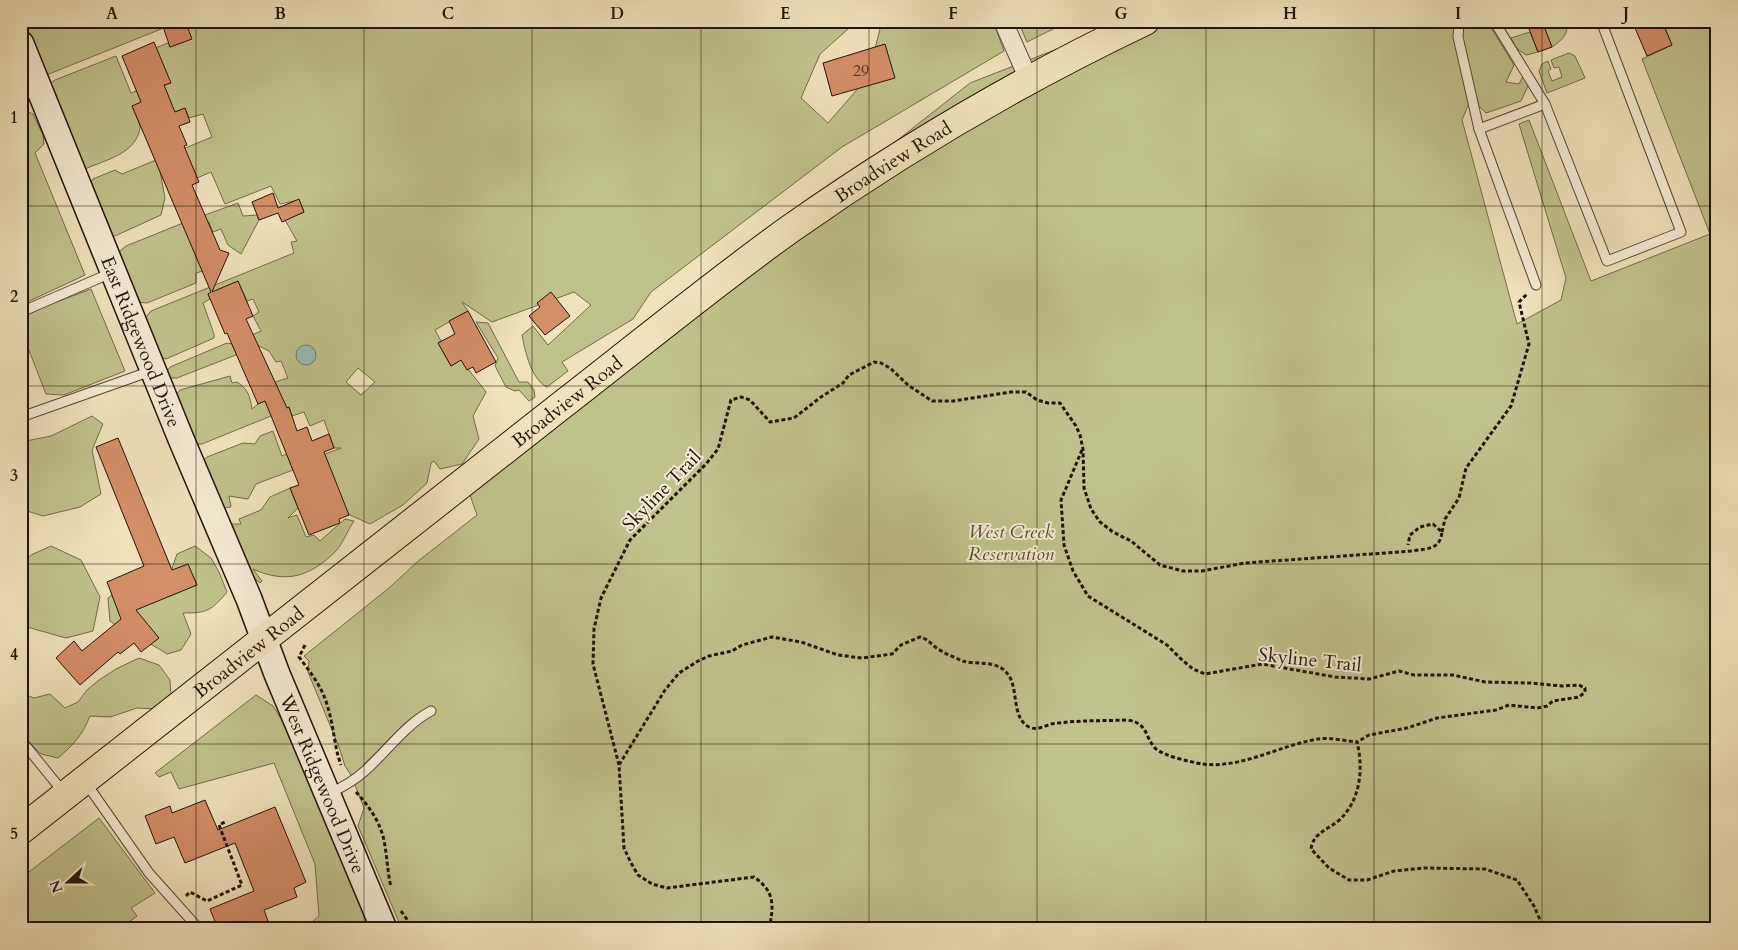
<svg xmlns="http://www.w3.org/2000/svg" width="1738" height="950" font-family="Cardo,serif">
  <style>
    .green { fill: #c0c28d; stroke: #726a4a; fill-rule: evenodd }
    .water { fill: #9abdb3; stroke: #6a796f }
    .building { fill: #d48e68; stroke: #231208 }
    .lines { fill: none; stroke-linecap: round; stroke-linejoin: round }
    .lane-casing { stroke: #564635; stroke-width: 11 }
    .street-casing { stroke: #564635; stroke-width: 20 }
    .secondary-casing { stroke: #231208; stroke-width: 28 }
    .primary-casing { stroke: #231208; stroke-width: 30 }
    .path { stroke: #231208; stroke-width: 3; stroke-dasharray: 4 2.5; stroke-linecap: butt }
    .lane { stroke: #f5ecd4; stroke-width: 9 }
    .street { stroke: #f5ecd4; stroke-width: 18 }
    .secondary { stroke: #f5ecd4; stroke-width: 25 }
    .primary { stroke: #f0e2bd; stroke-width: 28 }
    .grid { fill: none; stroke: #231208; stroke-width: 1; stroke-opacity: 0.55 }
    .labels { text-anchor: middle; stroke-width: 4; stroke-linejoin: round; paint-order: stroke }
    .number-label { font-size: 16px; fill: #4f3120 }
    .street-label { font-size: 19px; fill: #231208; stroke: #f5ecd4 }
    .park-label { font-size: 19px; font-style: italic; fill: #5a5037; stroke: #f5ecd4 }
    .neatline { fill: none; stroke: #231208; stroke-width: 2 }
    .grid-label { font-size: 16px; text-anchor: middle; font-weight: bold; fill: #231208 }
  </style>
  <rect width="100%" height="100%" fill="#f0e2bd"/>
  <filter id="stains"><feTurbulence type="fractalNoise" baseFrequency=".004" numOctaves="4"/><feColorMatrix values="0 0 0 0 .2 0 0 0 0 .09 0 0 0 0 .02 0 0 0 .5 -.17"/></filter>
  <radialGradient id="worn" r=".72"><stop offset=".6" stop-color="#630" stop-opacity="0"/><stop offset="1" stop-color="#630" stop-opacity=".3"/></radialGradient>
  <g class="green">
    <polygon points="24,21 94,21 95,23 109,21 111,27 128,21 181,21 49,74 43,73"/>
    <path d="M 185,21 L 857,21 L 820,54 L 801,98 L 828,123 L 868,77 L 881,25 L 894,21 L 993,21 L 1004,51 L 842,147 L 651,292 L 633,319 L 562,362 L 568,371 L 547,387 C 531,379 525,351 522,335 L 533,326 L 548,345 L 591,305 L 574,292 L 492,322 L 462,302 L 468,311 L 435,330 L 441,341 L 438,343 L 451,366 L 461,360 L 486,392 L 473,416 L 479,439 L 462,464 L 440,469 L 434,461 L 431,463 L 427,483 L 403,505 L 370,524 L 341,511 L 320,456 L 341,448 L 334,448 L 324,420 L 310,426 L 304,412 L 292,416 L 289,407 L 271,415 L 271,416 L 202,444 L 192,444 L 173,398 L 180,390 L 230,376 L 232,383 L 237,382 C 248,389 250,396 252,409 L 258,404 L 280,394 L 275,382 L 288,378 L 281,361 L 276,362 L 269,351 L 259,346 L 177,378 L 168,378 L 166,373 L 170,367 L 227,343 L 232,344 L 261,331 L 253,316 L 259,312 L 253,299 L 247,301 L 238,281 L 208,294 L 210,299 L 203,303 L 214,334 L 214,338 L 166,359 L 158,356 L 143,321 L 151,311 L 294,253 L 291,242 L 297,241 L 285,220 L 304,212 L 299,200 L 280,204 L 271,186 L 225,204 L 211,172 L 197,178 L 194,171 L 160,171 L 165,198 L 161,215 L 115,236 L 109,236 L 89,185 L 93,179 L 115,170 L 122,174 L 212,137 L 203,114 L 189,118 L 185,108 L 175,112 L 132,106 C 134,112 140,122 140,128 C 136,154 105,160 85,169 L 49,84 L 55,80 L 116,56 L 131,93 L 144,88 L 146,93 L 170,83 L 148,51 L 168,43 L 170,47 L 191,39 ZM 358,368 L 375,382 L 361,395 L 346,382 Z"/>
    <polygon points="1018,21 1069,21 1027,42"/>
    <path d="M 1129,21 L 1489,21 L 1490,26 L 1514,65 L 1506,82 L 1519,84 L 1523,76 L 1528,86 L 1521,101 L 1486,113 L 1479,106 L 1477,98 L 1471,98 L 1462,120 L 1517,324 L 1561,300 L 1566,278 L 1519,124 L 1529,120 L 1591,281 L 1710,234 L 1642,59 L 1672,45 L 1662,21 L 1717,21 L 1717,929 L 402,929 L 358,826 L 364,808 L 351,775 L 345,766 L 339,747 L 308,672 L 309,661 L 304,656 L 389,588 L 417,562 L 477,515 L 465,481 L 970,83 ZM 430,707 L 434,714 L 422,720 L 368,774 L 364,764 C 387,744 402,719 430,707 Z"/>
    <path d="M 1553,21 L 1567,21 C 1569,34 1562,40 1552,47 L 1544,27 L 1554,23 Z"/>
    <polygon points="1530,32 1538,52 1526,55 1516,48 1511,38"/>
    <polygon points="1569,53 1575,56 1585,78 1547,93 1539,71 1542,64 1548,61 1551,69 1548,71 1552,81 1562,77 1559,67 1554,68 1551,60"/>
    <polygon points="21,109 33,114 43,135 44,144 35,153 85,275 21,305"/>
    <polygon points="238,203 243,216 257,215 259,220 241,254 228,245 221,229 213,232 209,222 186,232 203,271 196,273 196,283 147,303 136,302 116,259 120,251 126,246 183,223"/>
    <polygon points="91,289 125,371 64,395 46,394 21,330 21,318 43,307"/>
    <polygon points="476,322 488,323 519,382 528,382 534,390 535,397 529,401 519,390 515,391 506,387 495,366 498,358"/>
    <polygon points="92,416 103,424 92,450 101,494 80,507 43,516 21,509 21,442 51,436"/>
    <polygon points="273,431 282,456 287,454 293,470 256,484 248,499 229,496 231,507 219,508 201,463 207,457 243,443 255,444 260,436"/>
    <path d="M 290,488 L 298,508 L 288,518 L 297,515 L 306,537 L 314,535 L 320,541 L 345,519 L 354,521 C 348,530 343,543 336,551 C 310,577 286,584 253,569 L 262,581 L 260,583 L 251,575 L 230,530 L 231,524 L 241,524 L 239,519 L 261,510 L 270,497 Z"/>
    <polygon points="51,546 81,560 100,597 93,631 66,638 27,627 21,605 21,565 31,555"/>
    <path d="M 195,546 L 211,558 L 219,572 L 227,592 C 211,611 207,613 183,613 L 191,634 L 181,650 L 167,654 L 146,641 L 128,635 L 110,621 L 108,598 L 119,590 L 167,583 L 177,554 Z"/>
    <path d="M 139,658 L 159,665 L 170,680 L 171,695 L 156,709 L 137,708 L 110,717 L 90,716 C 82,736 74,744 58,758 L 41,754 L 21,734 L 21,693 L 34,698 L 50,694 L 65,708 L 78,702 L 87,690 L 99,680 L 116,669 Z"/>
    <polygon points="256,695 273,706 286,727 372,929 304,929 319,916 315,864 274,763 179,789 171,772 159,777 155,773"/>
    <polygon points="99,818 155,893 131,908 137,916 125,925 126,929 21,929 21,878"/>
  </g>
  <circle class="water" cx="306" cy="355" r="10"/>
  <g class="building">
    <polygon points="161,21 185,21 192,39 170,47"/>
    <polygon points="1526,21 1542,21 1552,47 1538,52"/>
    <polygon points="1632,21 1662,21 1672,45 1647,56"/>
    <polygon points="154,42 171,83 164,85 175,112 185,108 190,122 179,126 187,145 184,146 199,182 192,185 220,250 229,253 212,292 238,281 253,316 246,319 287,408 289,407 297,431 307,427 312,441 329,434 334,448 324,452 349,515 339,519 340,523 309,535 290,488 299,485 265,401 258,404 227,333 225,334 208,294 211,292 132,106 141,102 122,56"/>
    <polygon points="885,44 895,78 832,96 823,63"/>
    <polygon points="273,193 278,208 299,199 304,212 282,222 278,213 259,220 252,202"/>
    <polygon points="551,292 570,316 545,335 529,316 540,307 537,303"/>
    <polygon points="468,311 496,362 476,373 473,367 467,370 461,360 451,366 438,343 455,334 449,321"/>
    <polygon points="118,438 172,570 188,564 197,585 136,610 159,638 141,652 134,643 120,654 118,652 80,685 56,658 74,641 82,651 121,619 107,582 144,566 96,447"/>
    <polygon points="205,800 218,830 275,807 306,882 294,888 297,897 264,910 268,921 249,929 218,929 210,909 254,891 235,843 185,863 174,837 156,844 145,816 170,806 172,813"/>
  </g>
  <g class="lines">
    <g class="lane-casing">
      <g id="lane">
        <polyline points="1459,21 1458,37 1479,129"/>
        <polyline points="1494,21 1545,104 1607,261 1681,232 1601,21"/>
        <polyline points="1536,285 1479,129 1545,104"/>
        <polyline points="21,312 111,273"/>
        <polyline points="21,417 151,371"/>
        <polyline points="21,740 64,793"/>
        <polyline points="86,783 149,873 199,929"/>
        <path d="M 330,793 C 343,787 355,780 366,770 C 388,750 405,725 431,711"/>
      </g>
    </g>
    <g class="street-casing">
      <polyline id="street" points="1003,21 1029,80"/>
    </g>
    <g class="secondary-casing">
      <g id="secondary">
        <path id="s1" d="M 21,44 L 181,439 L 249,599 L 277,674 L 384,929"/>
      </g>
    </g>
    <g class="primary-casing">
      <g id="primary">
        <path id="s2" d="M 21,830 C 199,692 375,551 553,412 C 632,351 709,287 790,229 C 902,150 1021,80 1145,21"/>
      </g>
    </g>
    <g class="path">
      <polyline points="1082,450 1061,500 1064,545 1073,571 1088,596 1167,645 1181,659 1193,669 1205,674 1262,664 1335,677 1369,679 1399,671 1414,675 1453,675 1485,682 1530,683 1562,686 1579,685 1585,688 1585,692 1579,697 1553,701 1547,706 1537,708 1509,705 1496,710 1437,718 1407,728 1369,735 1357,742"/>
      <polyline points="1442,532 1445,519 1459,498 1466,468 1511,406 1529,344 1519,302 1528,293"/>
      <path d="M 305,645 L 299,657 C 311,673 323,688 328,708 C 334,727 334,746 341,765"/>
      <path d="M 619,765 L 593,664 L 594,629 L 601,598 L 630,540 L 706,464 L 718,449 L 731,400 L 741,397 L 750,400 L 770,422 L 794,418 L 821,397 L 843,383 L 849,375 L 874,362 L 881,363 L 890,368 L 908,385 L 932,401 L 953,401 L 1011,392 L 1026,392 L 1037,400 L 1048,403 L 1060,403 L 1076,426 L 1080,435 L 1083,449 L 1084,488 L 1091,509 L 1100,522 L 1113,532 L 1131,541 L 1160,565 L 1183,571 L 1202,571 L 1245,563 L 1413,551 C 1428,548 1440,550 1442,532 L 1433,524 L 1420,527 L 1410,535 L 1408,545"/>
      <path d="M 356,792 C 368,805 378,819 383,836 C 387,852 387,870 391,887"/>
      <polyline points="186,896 190,892 207,901 242,885 219,825 227,821"/>
      <polyline points="401,911 414,929"/>
      <path d="M 769,929 C 774,906 775,891 754,877 L 667,888 L 652,884 L 638,875 L 631,863 L 624,848 L 619,765 L 665,690 L 679,673 L 698,661 L 709,656 L 732,651 L 742,645 L 772,637 L 801,642 L 838,655 L 862,658 L 892,654 L 901,645 L 920,637 C 928,639 932,645 938,649 C 946,654 955,658 963,661 C 976,665 995,660 1006,672 C 1020,686 1010,717 1029,727 C 1037,731 1044,726 1051,724 C 1076,720 1102,721 1128,720 C 1148,724 1144,735 1155,748 C 1163,756 1191,762 1202,764 C 1242,769 1280,745 1318,739 C 1330,737 1345,741 1357,742 C 1364,770 1360,803 1337,822 C 1326,830 1313,834 1311,849 L 1329,868 L 1349,880 L 1367,880 L 1394,871 L 1424,868 L 1485,869 L 1517,880 L 1534,906 L 1544,929"/>
    </g>
    <use href="#lane" class="lane"/>
    <use href="#street" class="street"/>
    <use href="#secondary" class="secondary"/>
    <use href="#primary" class="primary"/>
  </g>
  <path class="grid" d="M 196,21 L 196,929M 364,21 L 364,929M 532,21 L 532,929M 701,21 L 701,929M 869,21 L 869,929M 1037,21 L 1037,929M 1206,21 L 1206,929M 1374,21 L 1374,929M 1542,21 L 1542,929M 21,206 L 1717,206M 21,386 L 1717,386M 21,564 L 1717,564M 21,744 L 1717,744"/>
  <g class="labels">
    <g class="number-label">
      <text x="861" y="76">29</text>
    </g>
    <g class="street-label">
      <text dy="7" stroke="none"><textPath href="#s2" startOffset="1099">Broadview Road</textPath></text>
      <text dy="7" stroke="none"><textPath href="#s1" startOffset="321">East Ridgewood Drive</textPath></text>
      <text dy="7" stroke="none"><textPath href="#s2" startOffset="694">Broadview Road</textPath></text>
      <text transform="translate(661 490) rotate(-46)" y="7">Skyline Trail</text>
      <text dy="7" stroke="none"><textPath href="#s2" startOffset="289">Broadview Road</textPath></text>
      <text transform="translate(1310 659) rotate(6)" y="7">Skyline Trail</text>
      <text dy="7" stroke="none"><textPath href="#s1" startOffset="799">West Ridgewood Drive</textPath></text>
    </g>
    <g class="park-label">
      <text x="1011" y="538">West Creek<tspan x="1011" dy="22">Reservation</tspan></text>
    </g>
  </g>
  <rect width="1738" height="950" fill="none" stroke="#f0e2bd" stroke-width="55"/>
  <g transform="translate(68 882) rotate(249)" stroke="#f5ecd4" stroke-width="4" paint-order="stroke">
  <path d="M0-4L9 19L0 12L-9 19Z" fill="#231208"/>
  <text y="-8" font-size="14" font-weight="bold" text-anchor="middle" fill="#231208">N</text>
  </g>
  <rect x="28" y="28" width="1682" height="894" class="neatline"/>
  <g class="grid-label">
    <text x="112" y="19">A</text>
    <text x="280" y="19">B</text>
    <text x="448" y="19">C</text>
    <text x="617" y="19">D</text>
    <text x="785" y="19">E</text>
    <text x="953" y="19">F</text>
    <text x="1121" y="19">G</text>
    <text x="1290" y="19">H</text>
    <text x="1458" y="19">I</text>
    <text x="1626" y="19">J</text>
    <text x="14" y="123">1</text>
    <text x="14" y="302">2</text>
    <text x="14" y="481">3</text>
    <text x="14" y="660">4</text>
    <text x="14" y="839">5</text>
  </g>
  <rect width="100%" height="100%" filter="url(#stains)"/>
  <rect width="100%" height="100%" fill="url(#worn)"/>
</svg>
